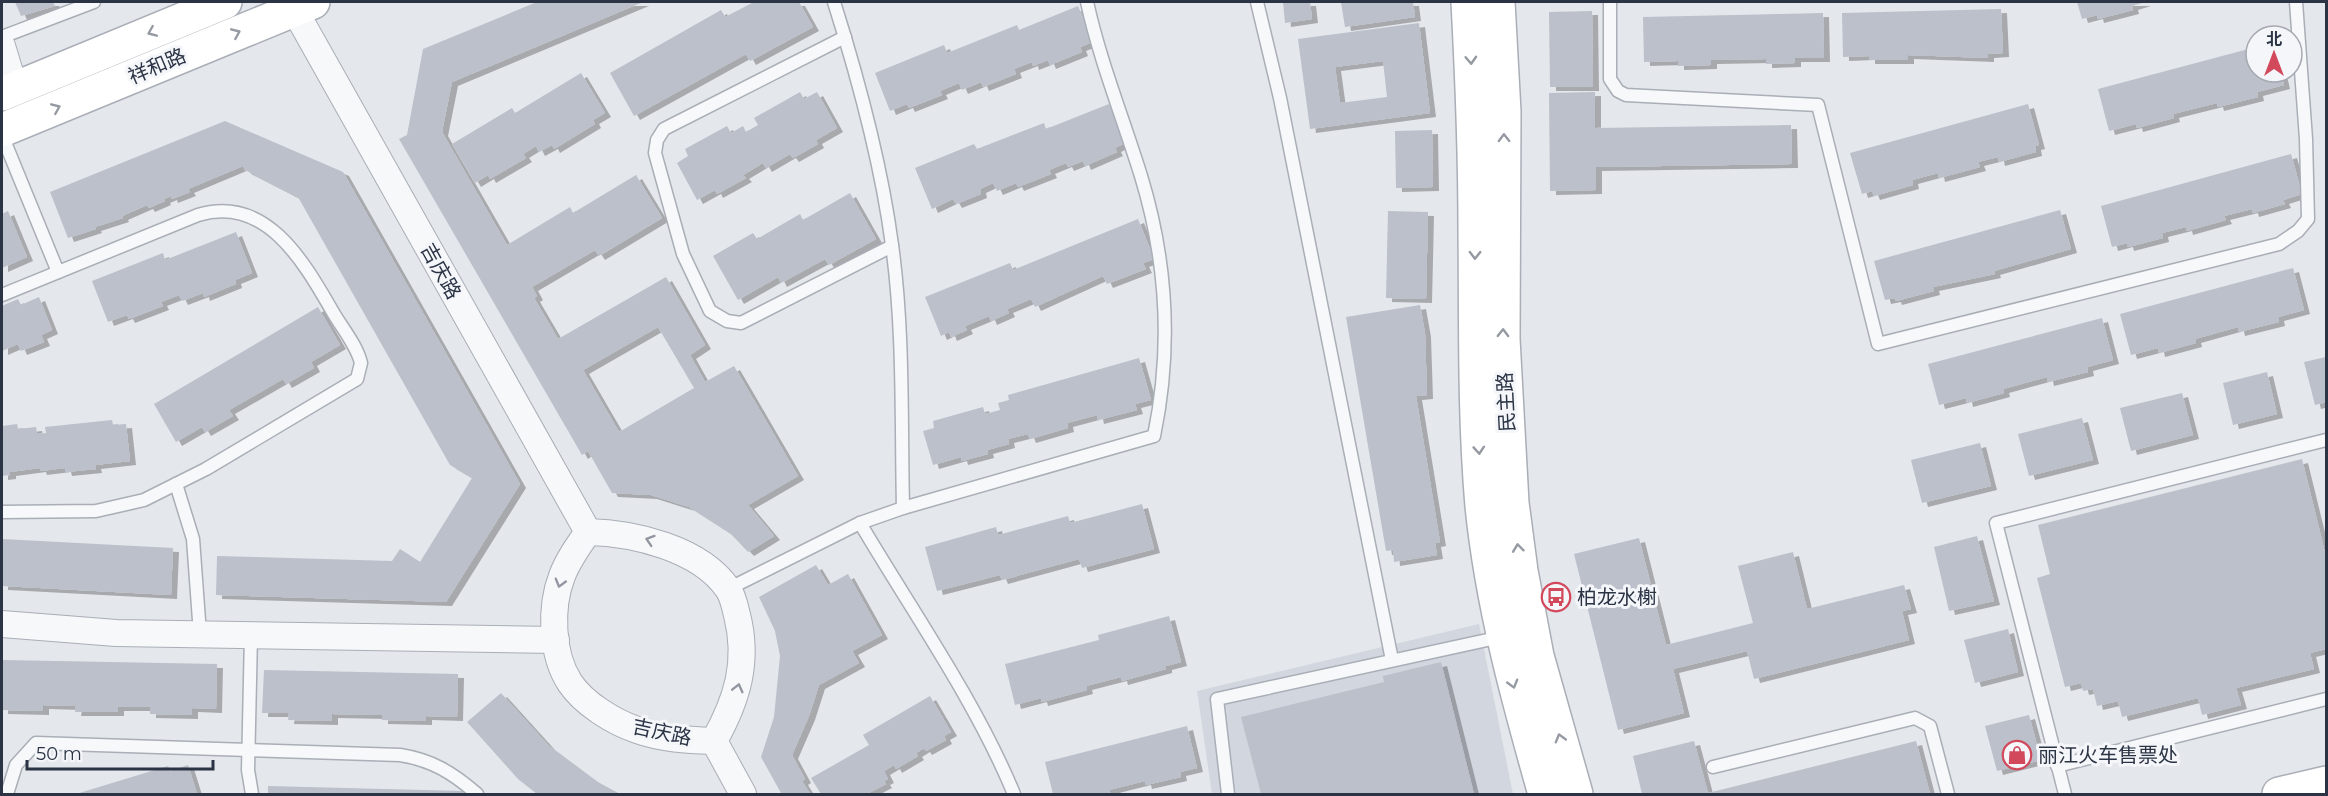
<svg xmlns="http://www.w3.org/2000/svg" width="2328" height="796" font-family="Montserrat,'Noto Sans SC',sans-serif">
  <style>
    .built { fill: #d2d6de }
    .building { fill: #bbc0ca; fill-rule: evenodd; filter: url(#shadow) }
    .lines { fill: none; stroke-linecap: round; stroke-linejoin: round }
    .lane-casing { stroke: #a9aeb7; stroke-width: 15 }
    .street-casing { stroke: #a9aeb7; stroke-width: 28 }
    .secondary-casing { stroke: #a9aeb7; stroke-width: 36 }
    .lane { stroke: #f7f8fa; stroke-width: 12 }
    .street { stroke: #f7f8fa; stroke-width: 26 }
    .secondary { stroke: #fff; stroke-width: 33 }
    .oneway { stroke: #959aa2 }
    .oneway2 { stroke: #9196a0 }
    .labels { text-anchor: middle; stroke-width: 6; stroke-linejoin: round; paint-order: stroke }
    .street-label { font-size: 20px; fill: #2b3445; stroke: #f4f6f9 }
    .poi-label { font-size: 20px; fill: #2b3445; stroke: #f4f6f9; text-anchor: start }
  </style>
  <defs>
    <filter id="shadow"><feDropShadow dx="6" dy="4" stdDeviation="0" flood-color="#0004"/></filter>
  </defs>
  <rect width="100%" height="100%" fill="#e4e7ec"/>
  <polygon class="built" points="1479,624 1513,794 1212,794 1197,691"/>
  <g class="building">
    <polygon points="15,2 53,2 55,6 21,16"/>
    <path d="M 537,2 L 643,2 L 452,82 L 442,132 L 507,245 L 570,207 L 573,213 L 636,175 L 662,218 L 599,256 L 595,250 L 532,287 L 537,296 L 534,298 L 558,339 L 666,277 L 705,345 L 690,355 L 705,382 L 734,366 L 798,476 L 748,505 L 774,536 L 748,552 L 731,534 L 689,507 L 651,495 L 612,493 L 588,451 L 582,455 L 399,139 L 407,135 L 423,49 ZM 658,327 L 694,388 L 619,432 L 583,370 Z"/>
    <polygon points="754,2 799,2 813,27 750,61 746,54 634,116 610,73 721,10 725,17"/>
    <polygon points="1283,2 1310,2 1312,19 1285,23"/>
    <polygon points="1341,2 1413,2 1415,17 1345,27"/>
    <polygon points="2077,2 2145,2 2132,6 2133,10 2098,19 2097,15 2082,19"/>
    <polygon points="1078,6 1093,42 1080,47 1082,52 1050,65 1048,60 1033,66 1032,62 1014,69 1016,74 983,87 981,82 962,90 959,83 940,91 942,95 909,108 907,104 890,111 875,73 944,45 947,53 1017,25 1019,30"/>
    <polygon points="2001,9 2003,53 1988,54 1988,58 1908,55 1908,60 1869,60 1869,56 1843,57 1842,13"/>
    <polygon points="1592,11 1593,87 1550,87 1549,12"/>
    <polygon points="1823,13 1824,58 1795,58 1795,63 1766,64 1766,59 1711,60 1711,65 1678,66 1678,61 1644,62 1643,17"/>
    <path d="M 1419,23 L 1430,113 L 1310,129 L 1298,39 ZM 1383,61 L 1387,97 L 1340,103 L 1335,67 Z"/>
    <polygon points="2256,47 2256,72 2281,72 2284,85 2257,92 2258,97 2218,107 2217,103 2173,114 2174,118 2137,128 2136,124 2109,131 2098,89"/>
    <polygon points="581,73 605,113 593,120 595,124 554,149 552,145 539,152 536,146 523,154 526,158 490,179 488,175 475,183 452,144 512,108 515,113"/>
    <polygon points="800,92 804,99 817,92 837,128 816,140 818,144 793,158 790,154 766,168 763,163 743,175 746,178 717,194 715,190 697,200 677,163 688,156 685,149 727,126 731,133 743,126 746,132 758,125 754,118"/>
    <polygon points="1595,92 1595,128 1791,125 1792,164 1596,167 1596,190 1550,191 1549,93"/>
    <polygon points="1109,104 1125,143 1115,148 1117,152 1085,166 1083,161 1068,167 1066,163 1049,170 1051,174 1018,187 1016,183 997,191 993,183 980,189 981,194 956,204 953,199 932,209 915,168 974,144 977,149 1044,123 1046,129"/>
    <polygon points="2028,104 2039,145 2035,146 2036,152 1999,162 1998,157 1978,162 1980,167 1939,178 1938,173 1912,180 1913,185 1874,196 1872,191 1862,194 1850,153"/>
    <polygon points="225,121 343,172 520,484 446,602 216,595 217,556 392,561 400,549 420,562 472,478 450,465 298,197 245,170 243,166 188,189 190,192 172,199 171,196 164,199 165,201 149,208 147,205 122,216 123,218 95,227 96,229 68,238 50,192"/>
    <polygon points="1432,130 1433,187 1396,188 1395,131"/>
    <polygon points="2291,154 2302,194 2283,200 2285,204 2253,213 2252,209 2224,216 2226,220 2187,231 2186,227 2162,233 2163,238 2128,247 2127,243 2112,247 2101,206"/>
    <polygon points="850,193 876,239 829,265 825,259 781,283 778,277 738,300 713,256 753,233 757,239 800,214 803,220"/>
    <polygon points="2060,210 2071,249 1994,271 1995,274 1933,287 1934,291 1896,301 1895,298 1885,300 1874,261"/>
    <polygon points="8,211 27,257 2,268 2,214"/>
    <polygon points="1388,211 1428,212 1426,299 1386,298"/>
    <polygon points="1138,219 1154,259 1143,263 1146,269 1107,284 1103,276 1035,307 1031,299 1007,309 1009,313 991,321 989,316 965,326 967,330 951,337 949,332 941,336 925,297 1010,263 1013,270"/>
    <polygon points="236,232 252,273 235,280 236,284 204,297 203,293 182,301 179,295 161,302 163,306 129,319 127,315 108,322 92,281 163,253 165,260"/>
    <polygon points="2293,268 2304,310 2278,317 2279,322 2239,332 2238,327 2195,339 2196,343 2159,353 2158,348 2131,355 2120,314"/>
    <polygon points="39,297 52,330 41,335 44,342 21,351 18,344 2,351 2,306 18,299 21,305"/>
    <polygon points="1420,305 1425,333 1427,395 1416,396 1440,542 1435,543 1437,555 1394,562 1393,550 1386,551 1346,317"/>
    <polygon points="318,307 340,345 311,362 314,368 286,384 283,379 229,410 233,416 205,432 202,427 176,442 154,404"/>
    <polygon points="2102,318 2113,360 2087,367 2088,372 2048,382 2047,377 2003,389 2004,393 1967,403 1966,398 1939,405 1928,364"/>
    <polygon points="2326,357 2326,402 2315,405 2304,362"/>
    <polygon points="1139,358 1151,400 1135,404 1137,410 1098,420 1097,415 1067,423 1068,428 1030,439 1028,434 1008,439 1009,444 987,450 988,454 962,461 961,457 933,465 923,431 934,428 933,421 983,407 985,414 1000,410 998,403 1009,400 1008,395"/>
    <polygon points="2267,372 2277,414 2233,425 2223,383"/>
    <polygon points="2182,393 2193,435 2131,451 2120,408"/>
    <polygon points="2082,418 2093,460 2029,476 2018,434"/>
    <polygon points="112,420 113,425 126,424 130,461 95,465 96,469 66,472 65,468 41,471 40,468 10,472 10,475 2,476 2,426 17,424 18,429 36,427 37,434 46,433 45,427"/>
    <polygon points="1980,443 1991,486 1922,503 1911,460"/>
    <polygon points="2302,459 2326,557 2326,649 2310,653 2314,669 2236,688 2241,705 2202,715 2198,698 2122,717 2118,701 2097,706 2093,689 2083,691 2081,683 2065,687 2037,578 2050,574 2038,525"/>
    <polygon points="1142,504 1154,549 1082,568 1079,559 1002,580 1000,575 937,591 925,547 996,527 998,535 1068,516 1070,523"/>
    <polygon points="1977,536 1994,601 1949,611 1934,547"/>
    <polygon points="1639,538 1666,645 1753,623 1738,566 1793,552 1807,609 1904,585 1911,609 1902,611 1909,640 1754,679 1747,651 1673,669 1684,713 1618,730 1574,554"/>
    <polygon points="2,539 173,548 171,595 2,586"/>
    <polygon points="816,565 828,585 848,574 882,635 852,651 859,663 819,685 809,716 792,755 805,779 802,781 810,794 778,794 781,793 761,757 774,717 780,656 775,631 759,597"/>
    <polygon points="1169,616 1181,662 1166,666 1166,669 1122,681 1121,677 1086,686 1087,690 1042,702 1041,698 1015,705 1005,664 1099,640 1098,635"/>
    <polygon points="2008,629 2018,672 1975,683 1964,640"/>
    <polygon points="2,660 217,664 216,709 192,708 192,715 150,714 150,707 118,707 118,712 75,712 76,706 43,705 43,711 2,710"/>
    <polygon points="1441,662 1474,794 1261,794 1241,717 1384,682 1383,676"/>
    <polygon points="264,670 458,674 457,717 426,716 426,721 382,720 382,715 332,714 332,721 288,720 289,713 262,713"/>
    <polygon points="501,693 549,746 596,781 620,794 537,794 518,779 467,722"/>
    <polygon points="930,696 951,732 944,736 946,740 926,751 924,748 916,753 918,756 896,769 894,765 884,771 888,779 884,781 886,784 867,794 865,792 860,794 821,794 811,778 869,745 863,735"/>
    <polygon points="2029,715 2041,760 1997,771 1985,726"/>
    <polygon points="1187,726 1197,768 1180,772 1181,777 1146,785 1145,781 1109,790 1111,794 1053,794 1045,762"/>
    <polygon points="1694,741 1708,793 1916,741 1930,794 1642,794 1633,756"/>
    <polygon points="188,765 197,794 76,794 168,766 170,771"/>
    <polygon points="268,786 463,791 463,794 268,794"/>
  </g>
  <g class="lines">
    <g class="lane-casing">
      <g id="lane">
        <path d="M 834,2 C 859,81 881,162 892,245 C 904,331 901,421 903,508"/>
        <polyline points="1257,2 1280,98 1392,660"/>
        <polyline points="1610,2 1610,79 1618,91 1626,95 1818,105 1878,344 2279,244 2298,231 2308,219 2306,139 2296,2"/>
        <polyline points="2,37 94,2"/>
        <polyline points="845,37 664,129 657,140 655,153 683,254 710,311 727,321 741,323 892,246"/>
        <polyline points="2,135 58,272"/>
        <path d="M 2,295 L 198,215 C 267,194 305,264 334,314 C 343,329 357,346 361,363 L 357,379 L 206,469 L 144,500 L 96,511 L 2,512"/>
        <polyline points="176,484 193,539 200,634"/>
        <path d="M 860,523 C 912,611 975,700 1014,794"/>
        <path d="M 728,589 L 860,523 L 903,508 L 1154,436 C 1172,349 1167,261 1141,176 C 1123,118 1100,61 1087,2"/>
        <polyline points="251,635 248,770 252,794"/>
        <polyline points="2057,766 2326,699"/>
        <polyline points="1713,767 1915,718 1930,726 1948,794"/>
        <path d="M 7,794 L 16,765 L 36,743 L 400,755 C 432,760 453,773 477,794"/>
        <polyline points="1228,794 1217,699 1501,637"/>
        <polyline points="2065,794 1996,523 2326,440"/>
      </g>
    </g>
    <g class="street-casing">
      <g id="street">
        <polyline points="294,9 588,532"/>
        <polyline points="2,46 15,89"/>
        <path d="M 588,532 C 578,546 568,560 562,576 C 550,607 551,654 570,683 C 584,704 614,722 637,730 C 662,739 688,740 714,741"/>
        <path d="M 588,532 C 633,533 700,548 728,589 C 733,596 735,607 737,615 C 749,662 737,700 714,741"/>
        <polyline points="2,624 116,633 556,640"/>
        <polyline points="714,741 743,794"/>
      </g>
    </g>
    <g class="secondary-casing">
      <g id="secondary">
        <path d="M 1468,2 C 1472,77 1475,153 1475,229 C 1476,322 1474,413 1482,506 C 1492,605 1518,699 1545,794"/>
        <polyline points="1498,2 1504,112 1503,339 1512,503 1521,571 1537,656 1576,794"/>
        <polyline points="2,94 225,2"/>
        <polyline points="2,130 313,2"/>
        <polyline points="2279,794 2326,783"/>
      </g>
    </g>
    <use href="#lane" class="lane"/>
    <use href="#street" class="street"/>
    <use href="#secondary" class="secondary"/>
  </g>
  <defs><path id="oneway-chevron" d="M-2-3.5L2.5 0L-2 3.5" fill="none" stroke-width="1.6" stroke-linecap="round" stroke-linejoin="round" transform="scale(1.5)"/></defs>
  <g class="oneway">
    <use href="#oneway-chevron" transform="translate(152 32) rotate(157)"/>
    <use href="#oneway-chevron" transform="translate(236 33) rotate(-23)"/>
    <use href="#oneway-chevron" transform="translate(1471 60) rotate(87)"/>
    <use href="#oneway-chevron" transform="translate(56 108) rotate(-23)"/>
    <use href="#oneway-chevron" transform="translate(1504 138) rotate(-91)"/>
    <use href="#oneway-chevron" transform="translate(1475 255) rotate(91)"/>
    <use href="#oneway-chevron" transform="translate(1503 333) rotate(-89)"/>
    <use href="#oneway-chevron" transform="translate(1479 450) rotate(86)"/>
    <use href="#oneway-chevron" transform="translate(1518 548) rotate(-97)"/>
    <use href="#oneway-chevron" transform="translate(1513 684) rotate(74)"/>
    <use href="#oneway-chevron" transform="translate(1560 738) rotate(-106)"/>
  </g>
  <g class="oneway2">
    <use href="#oneway-chevron" transform="translate(650 540) rotate(-162)"/>
    <use href="#oneway-chevron" transform="translate(560 583) rotate(106)"/>
    <use href="#oneway-chevron" transform="translate(738 688) rotate(-76)"/>
  </g>
  <defs>
    <g id="bus-ring" transform="scale(1.5)"><circle r="9.5" fill="#f4f6f9" stroke="#d1495b" stroke-width="1.5"/><path d="M-5-6H5V4H4V6H2V4H-2V6H-4V4H-5ZM-3.5-4V0h7V-4ZM-3.5 1.2v1.5H-2V1.2ZM2 1.2v1.5H3.5V1.2Z" fill="#d1495b"/></g>
    <g id="shop-ring" transform="scale(1.5)"><circle r="9.5" fill="#f4f6f9" stroke="#d1495b" stroke-width="1.5"/><path d="M-5-2.5h2.3a2.7 3.5 0 0 1 5.4 0H5L5.5 6h-11ZM-1.5-2.5h3a1.5 2.3 0 0 0-3 0Z" fill="#d1495b"/></g>
  </defs>
  <g fill-rule="evenodd">
    <use href="#bus-ring" x="1556" y="597"/>
    <use href="#shop-ring" x="2017" y="755"/>
  </g>
  <g class="labels">
    <g class="street-label">
      <text transform="translate(157 66) rotate(-23)" y="7">祥和路</text>
      <text transform="translate(441 271) rotate(61)" y="7">吉庆路</text>
      <text transform="translate(1506 402) rotate(-93)" y="7">民主路</text>
      <text transform="translate(662 732) rotate(12)" y="7">吉庆路</text>
    </g>
    <g class="poi-label">
      <text x="1577" y="604">柏龙水榭</text>
      <text x="2038" y="762">丽江火车售票处</text>
    </g>
  </g>
  <rect width="2328" height="796" fill="none" stroke="#2b3445" stroke-width="6"/>
  <g transform="translate(2274 54)"><circle r="28" fill="#f4f6f9" stroke="#a4a8b1" stroke-width="1.5"/>
  <path d="M0-4.5L10 22L0 15L-10 22Z" fill="#d1495b"/>
  <text y="-9" font-size="16" font-weight="bold" text-anchor="middle" fill="#2b3445">北</text>
  </g>
  <path d="M27 760v9h186v-9" fill="none" stroke="#2b3445" stroke-width="3"/>
  <text x="36" y="760" font-size="18" fill="#2b3445" stroke="#f4f6f9" stroke-width="4.5" paint-order="stroke">50 m</text>
</svg>
